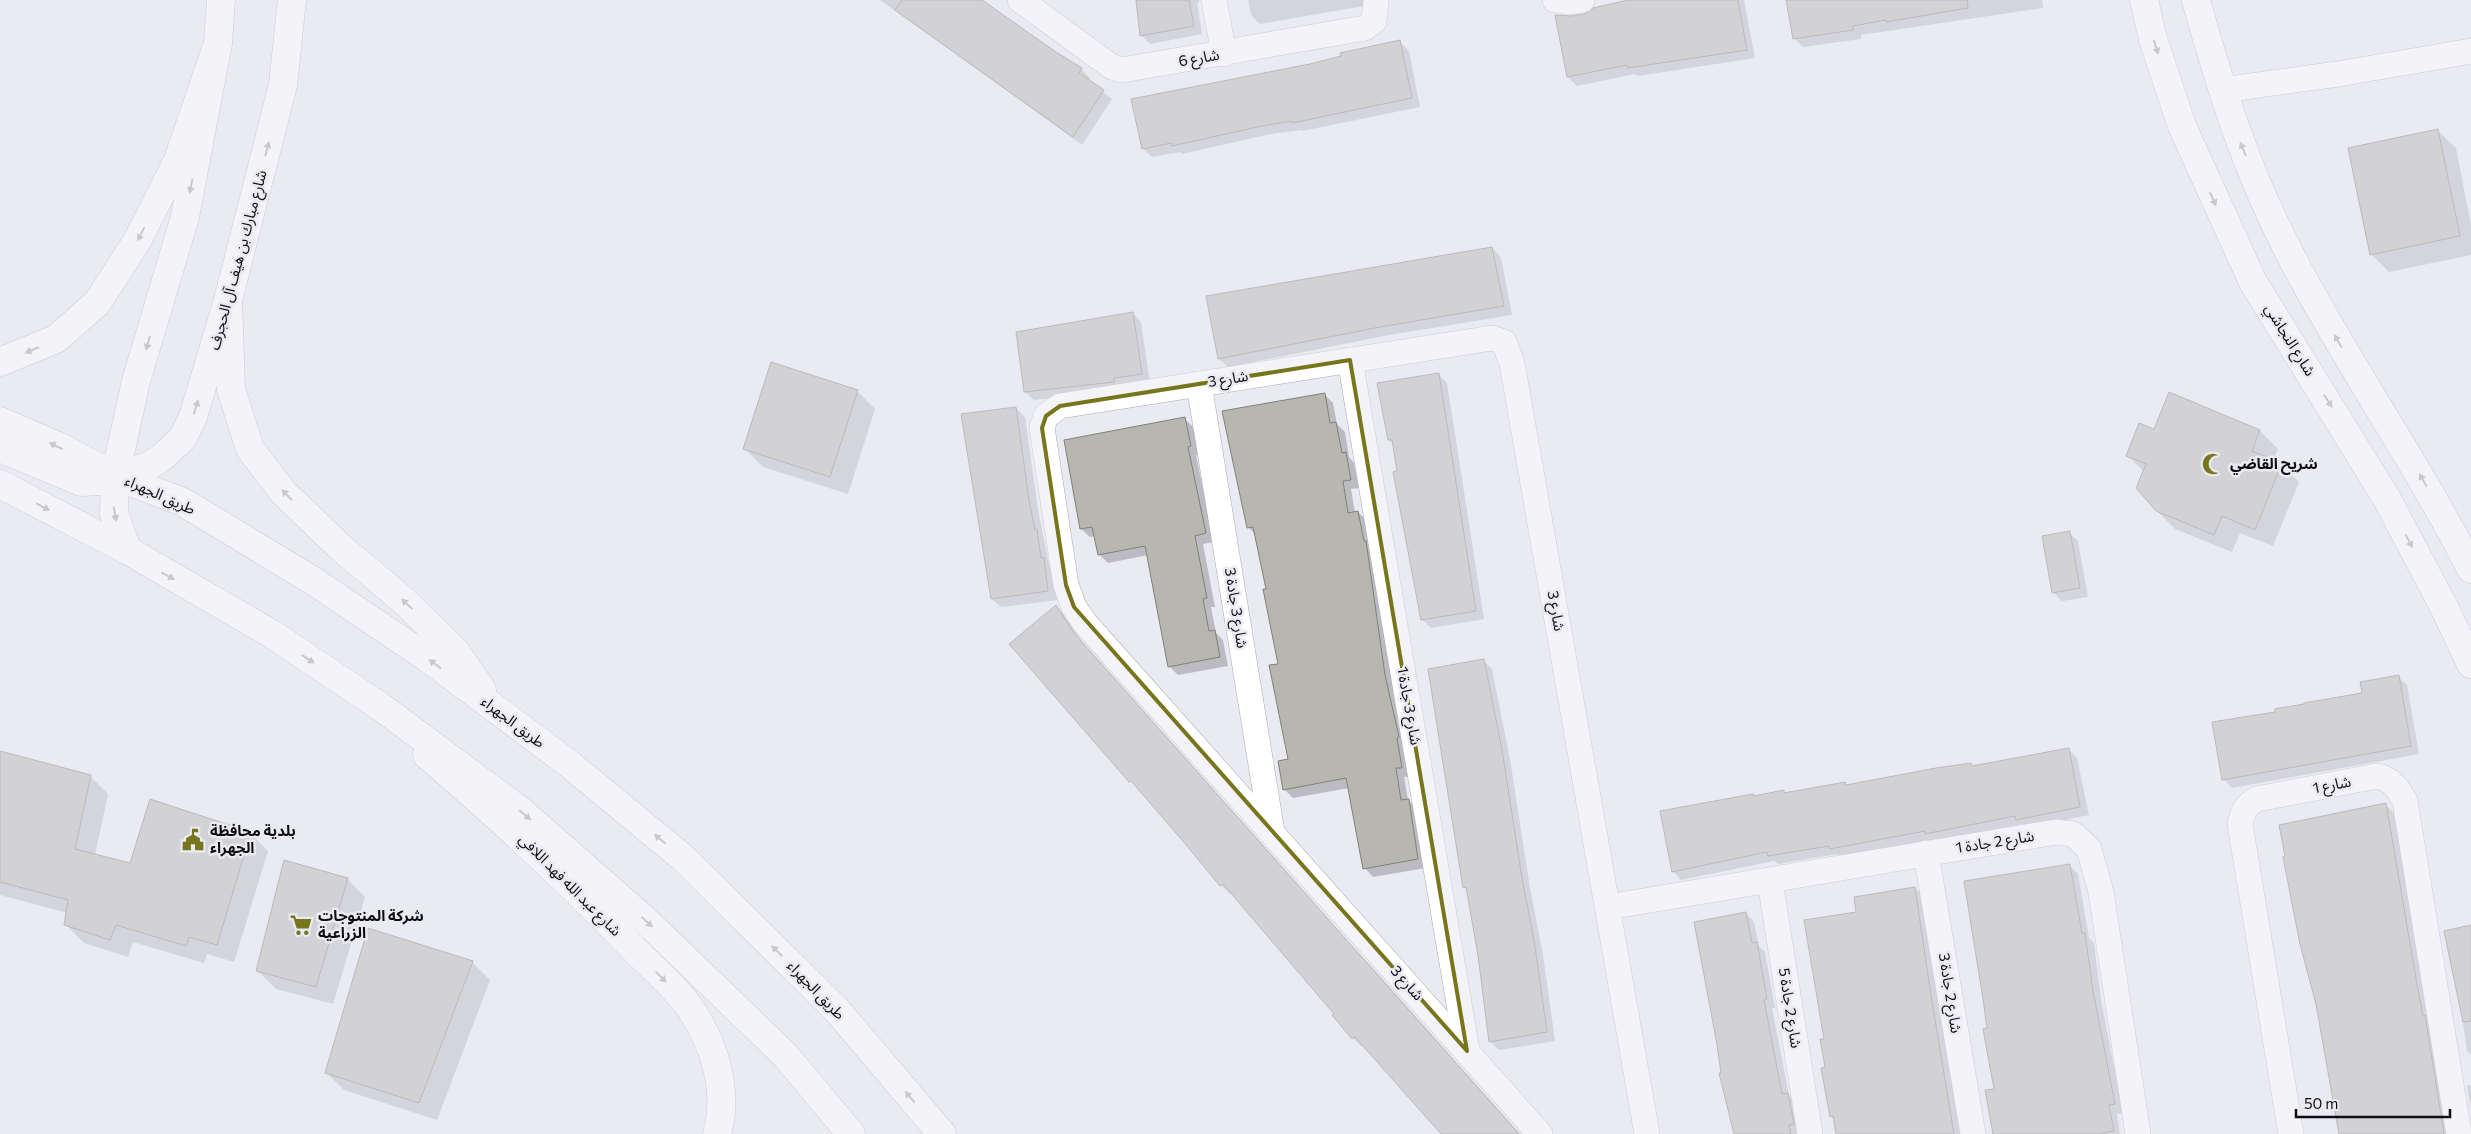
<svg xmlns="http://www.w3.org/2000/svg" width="2471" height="1134" font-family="Commissioner,'Noto Sans Arabic',sans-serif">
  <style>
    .shadow { fill: #0003 }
    .building { fill: #b7b7b0; stroke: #81817a }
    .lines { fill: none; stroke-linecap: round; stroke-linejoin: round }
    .minor-casing { stroke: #aaabb2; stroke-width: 26 }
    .tertiary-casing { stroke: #aaabb2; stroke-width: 29 }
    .secondary-casing { stroke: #aaabb2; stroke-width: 29 }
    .primary-casing { stroke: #aaabb2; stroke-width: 29 }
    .trunk-casing { stroke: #aaabb2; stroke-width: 29 }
    .minor { stroke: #fff; stroke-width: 25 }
    .tertiary { stroke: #fff; stroke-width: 28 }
    .secondary { stroke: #fff; stroke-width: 28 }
    .primary { stroke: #fff; stroke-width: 28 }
    .trunk { stroke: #fff; stroke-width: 28 }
    .oneway { fill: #9f9fa0 }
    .marked { fill: none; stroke: #78761c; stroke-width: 4; stroke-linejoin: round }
    .labels { text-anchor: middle; stroke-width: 5; stroke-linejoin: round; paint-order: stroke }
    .street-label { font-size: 15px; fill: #0e0e11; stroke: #eaeaf2 }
    .poi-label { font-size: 15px; font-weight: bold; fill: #0e0e11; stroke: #eaeaf2; text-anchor: start }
  </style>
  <rect width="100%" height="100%" fill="#eaeaf2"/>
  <g class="shadow">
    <polygon points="880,0 982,0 1055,53 1081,69 1090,78 1088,80 1112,99 1082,145"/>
    <polygon points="1136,0 1199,0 1199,3 1197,3 1202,34 1150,44 1141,35"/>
    <polygon points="1248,0 1363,0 1364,6 1260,24 1251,15"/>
    <polygon points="1635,0 1744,0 1755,58 1638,76 1635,74 1577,86 1568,77 1557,16 1571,17 1585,15"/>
    <polygon points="1787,0 2042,0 2043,8 1861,35 1861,39 1803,47 1794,38"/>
    <polygon points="1400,42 1409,51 1420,107 1302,131 1301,130 1271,134 1182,154 1180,152 1152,157 1143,149 1310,65"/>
    <polygon points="2438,131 2456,148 2471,225 2471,255 2389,272 2371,254"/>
    <polygon points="1492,248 1501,257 1512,315 1389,335 1228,367 1219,359"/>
    <polygon points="1133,313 1141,322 1150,383 1122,391 1034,400 1025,392"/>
    <polygon points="1438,374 1447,383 1484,619 1431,628 1422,619 1394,445 1389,440"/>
    <polygon points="857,391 875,409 848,494 763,467 745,449"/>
    <polygon points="2170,394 2260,431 2278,449 2273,461 2281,464 2299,482 2273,546 2240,533 2232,552 2175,529 2157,511 2144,472 2127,455 2155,431"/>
    <polygon points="1325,395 1333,403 1337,424 1345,432 1349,457 1354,463 1359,488 1351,489 1355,513 1358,512 1367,521 1410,776 1404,777 1408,800 1418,809 1426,868 1373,877 1365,868 1349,788 1293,798 1284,789 1289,760 1279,665 1263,560 1259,556 1255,534 1248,527"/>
    <polygon points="1016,408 1025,417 1038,510 1049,564 1052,568 1057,600 1001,607 992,599"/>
    <polygon points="1184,418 1193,427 1199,455 1196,455 1214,542 1203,544 1215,607 1211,607 1216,633 1223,640 1228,666 1178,675 1169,666 1148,555 1108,563 1099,554 1096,536 1090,537 1081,529"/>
    <polygon points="2069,533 2078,541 2088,597 2062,601 2053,592"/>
    <polygon points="1056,607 1065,615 1083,643 1310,898 1337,932 1368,963 1520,1134 1442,1134 1364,1045 1362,1047 1353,1038 1336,1014 1232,892 1230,894 1221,885"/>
    <polygon points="1483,660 1492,669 1510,759 1530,888 1543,955 1555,1041 1499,1050 1490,1041 1468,891 1465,887"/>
    <polygon points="2398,677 2407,685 2419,754 2232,788 2224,779 2363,694"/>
    <polygon points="2069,750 2077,758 2089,815 2025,828 2022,824 1935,842 1933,840 1840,857 1837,854 1778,864 1774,861 1681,880 1673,871 1755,797 1845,783 1848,786 1971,764 1973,767"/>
    <polygon points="0,759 90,776 108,794 95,855 131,864 250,833 268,851 234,962 207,954 204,963 133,942 128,957 84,943 66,925 68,913 0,895"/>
    <polygon points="2386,805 2394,813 2451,1134 2339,1134 2329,1067 2284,858"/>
    <polygon points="2070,866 2078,874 2089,938 2094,943 2101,1000 2123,1113 2117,1114 2120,1134 1994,1134 1995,1090 1988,1029"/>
    <polygon points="347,879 365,897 333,1004 276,989 258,971"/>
    <polygon points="1915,888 1924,897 1961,1134 1838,1134 1835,1121 1831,1116 1825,1040 1858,913"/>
    <polygon points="1746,913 1754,922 1759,946 1765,952 1775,1008 1772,1008 1789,1095 1796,1103 1802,1132 1797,1134 1735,1134"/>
    <polygon points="2471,927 2471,1055 2467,1051 2459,994"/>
    <polygon points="472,962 490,980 437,1120 344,1090 326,1072"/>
    <polygon points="2471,1085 2471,1110 2467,1086"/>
  </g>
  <g class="building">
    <polygon points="902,0 982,0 1056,52 1082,68 1079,73 1104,90 1073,137 895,10"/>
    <polygon points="1136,0 1189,0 1194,26 1140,36"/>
    <polygon points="1628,0 1738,0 1747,50 1628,68 1627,65 1567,77 1555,15 1571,16 1584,14 1593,8"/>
    <polygon points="1786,0 1967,0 1968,8 1886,22 1886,20 1853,26 1853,30 1793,39"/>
    <polygon points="1400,40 1412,98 1292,123 1292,121 1262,126 1172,146 1172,143 1142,149 1131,99 1310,64 1341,56 1340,53"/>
    <polygon points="2438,129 2460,236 2370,255 2348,148"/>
    <polygon points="1492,247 1504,306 1380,327 1218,359 1206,296"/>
    <polygon points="1133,312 1142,374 1114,378 1114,382 1024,392 1016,332"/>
    <polygon points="771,362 858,390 830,477 743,449"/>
    <polygon points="1439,373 1476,611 1421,620 1393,472 1397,471 1392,440 1388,440 1377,383"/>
    <polygon points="2169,392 2260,430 2252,451 2282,463 2255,530 2222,516 2214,535 2156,511 2136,488 2146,464 2126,456 2139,423 2154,429"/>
    <polygon points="1325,393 1330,423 1336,422 1342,453 1346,452 1351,480 1343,481 1348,513 1358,511 1364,541 1366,541 1385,675 1399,737 1397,738 1402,768 1396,768 1401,800 1409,799 1418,859 1363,869 1346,778 1283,790 1278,761 1288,759 1269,665 1278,664 1263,589 1266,589 1253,527 1247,528 1222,411"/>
    <polygon points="1016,407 1029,500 1035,530 1037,529 1041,558 1044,557 1048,591 991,599 961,414"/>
    <polygon points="1185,417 1191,446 1188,447 1206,533 1195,536 1207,598 1203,599 1209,631 1215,630 1220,657 1168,667 1145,546 1098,555 1092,527 1080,529 1064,440"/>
    <polygon points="2070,531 2080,588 2052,593 2042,536"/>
    <polygon points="1056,605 1074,633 1519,1134 1441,1134 1355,1037 1352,1039 1332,1015 1334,1014 1223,884 1220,886 1182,840 1131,781 1129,782 1009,644"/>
    <polygon points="1484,659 1502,750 1522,878 1535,946 1547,1032 1489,1042 1478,955 1466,887 1463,888 1428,669"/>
    <polygon points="2399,675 2411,746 2222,780 2212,722 2275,712 2275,709 2304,704 2304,703 2362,693 2360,682"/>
    <polygon points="2069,748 2080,807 2016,820 2015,816 1925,834 1925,831 1830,849 1829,846 1768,856 1767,852 1672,872 1660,811 1753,794 1754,796 1784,790 1784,793 1845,782 1846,785 1936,768 1971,763 1972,766"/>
    <polygon points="0,751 91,775 75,849 130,863 150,799 251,832 217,945 189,937 186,946 116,925 110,940 64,925 68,900 0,882"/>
    <polygon points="2386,803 2417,984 2423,1016 2425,1015 2444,1134 2339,1134 2316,1004 2300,944 2283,857 2285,856 2279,825"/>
    <polygon points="284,860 348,878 316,987 256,971"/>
    <polygon points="2070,864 2082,933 2085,933 2093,991 2115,1104 2109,1105 2114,1131 2097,1134 1993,1134 1985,1090 1994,1089 1983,1029 1987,1028 1983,999 1964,881"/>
    <polygon points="1915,887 1930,989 1954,1134 1836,1134 1833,1116 1830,1117 1821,1068 1825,1067 1820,1039 1824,1039 1804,920 1856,912 1854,897"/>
    <polygon points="1746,912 1752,943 1757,942 1767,999 1764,1000 1782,1094 1788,1093 1794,1124 1789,1125 1791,1134 1734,1134 1719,1073 1721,1073 1717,1044 1694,922"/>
    <polygon points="2471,925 2471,1021 2463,1022 2444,931"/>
    <polygon points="368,928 473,961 419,1103 325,1073"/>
  </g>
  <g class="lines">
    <g class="minor-casing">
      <g id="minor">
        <polyline points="1020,0 1112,67 1122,70 1365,28 1374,21 1376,0"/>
        <polyline points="1214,0 1224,54"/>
        <polyline points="1555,0 1569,2 1582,0"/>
        <polyline points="2222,90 2338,74 2471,51"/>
        <polyline points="1350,360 1467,1051"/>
        <polyline points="1199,384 1272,832"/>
        <polyline points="1926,853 1973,1134"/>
        <polyline points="1770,881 1810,1134"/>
        <polyline points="1608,907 2056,832 2073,834 2089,849 2101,892 2138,1134"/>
        <polyline points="1540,1134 1085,623 1074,607 1066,585 1042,428 1046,416 1060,406 1492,338 1504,342 1512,363 1647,1134"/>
        <path d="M 2291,1134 L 2240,824 C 2243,811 2245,806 2257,799 L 2377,776 C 2392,779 2398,789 2405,801 L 2459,1134"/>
      </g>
    </g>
    <g class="tertiary-casing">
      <path id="tertiary" d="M 427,755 C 499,817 568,880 633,948 C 650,966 676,987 690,1008 C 715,1045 729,1091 717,1134"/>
    </g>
    <g class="secondary-casing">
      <g id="secondary">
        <polyline points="2144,0 2153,39 2182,126 2253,282 2387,499 2444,607 2471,664"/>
        <path d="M 2196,0 C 2221,90 2248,175 2292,258 C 2347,364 2417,462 2471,569"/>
      </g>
    </g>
    <g class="primary-casing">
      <g id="primary">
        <polyline points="115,476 146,467 160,459 182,439 193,417 228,300 283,85 292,0"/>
        <polyline points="127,550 114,513 115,476 136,381 185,217 218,43 221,0"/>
      </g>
    </g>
    <g class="trunk-casing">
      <g id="trunk">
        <polyline points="228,300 231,389 250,449 283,492 340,547 403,600 456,652 482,690"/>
        <polyline points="0,362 56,339 97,303 137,241 178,160 218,43"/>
        <polyline points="0,421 58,446 115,476 183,502 315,582 429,659 568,763 682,857 835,1008 942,1134"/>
        <polyline points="0,448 82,482 99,481 115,476"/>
        <polyline points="0,484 127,550 272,634 381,707 522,812 645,920 785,1055 851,1134"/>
      </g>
    </g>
    <use href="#minor" class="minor"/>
    <use href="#tertiary" class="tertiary"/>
    <use href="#secondary" class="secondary"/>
    <use href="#primary" class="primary"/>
    <use href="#trunk" class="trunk"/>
  </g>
  <defs><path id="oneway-solid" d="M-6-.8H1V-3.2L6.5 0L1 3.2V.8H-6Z" transform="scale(1.25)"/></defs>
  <g class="oneway">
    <use href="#oneway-solid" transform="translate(2156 47) rotate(72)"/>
    <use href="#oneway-solid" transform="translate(267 149) rotate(-76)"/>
    <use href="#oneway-solid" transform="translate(2243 149) rotate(-112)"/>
    <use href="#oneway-solid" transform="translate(191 186) rotate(101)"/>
    <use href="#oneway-solid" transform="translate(2213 199) rotate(66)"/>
    <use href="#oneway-solid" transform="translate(141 234) rotate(117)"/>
    <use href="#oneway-solid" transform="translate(2338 341) rotate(-120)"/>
    <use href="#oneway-solid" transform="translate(148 343) rotate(106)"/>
    <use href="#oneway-solid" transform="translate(32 350) rotate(157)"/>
    <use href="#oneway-solid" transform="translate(2328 401) rotate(57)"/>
    <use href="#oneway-solid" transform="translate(196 407) rotate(-73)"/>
    <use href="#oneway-solid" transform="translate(56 446) rotate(-155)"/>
    <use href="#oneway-solid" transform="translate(2423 480) rotate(-119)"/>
    <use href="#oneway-solid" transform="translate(287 495) rotate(-134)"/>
    <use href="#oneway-solid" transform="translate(43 507) rotate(28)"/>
    <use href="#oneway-solid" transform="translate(115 514) rotate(80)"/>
    <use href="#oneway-solid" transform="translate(2409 541) rotate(62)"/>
    <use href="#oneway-solid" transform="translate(168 576) rotate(29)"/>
    <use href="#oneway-solid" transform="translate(407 604) rotate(-137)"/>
    <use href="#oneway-solid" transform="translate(308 659) rotate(34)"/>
    <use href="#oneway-solid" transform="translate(435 664) rotate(-144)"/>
    <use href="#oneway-solid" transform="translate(525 815) rotate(40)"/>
    <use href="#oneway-solid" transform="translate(660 839) rotate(-140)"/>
    <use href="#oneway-solid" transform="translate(647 922) rotate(43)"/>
    <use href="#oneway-solid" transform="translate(777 951) rotate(-135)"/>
    <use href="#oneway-solid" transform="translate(661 977) rotate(46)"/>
    <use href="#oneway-solid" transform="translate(910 1097) rotate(-130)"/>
  </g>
  <path d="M0 0H2471V1134H0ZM 1350,360 L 1467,1051 L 1074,607 L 1066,585 L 1042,428 L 1046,416 L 1060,406 Z" fill="#eaeaf2" fill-opacity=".55" fill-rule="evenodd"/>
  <path class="marked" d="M 1350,360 L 1467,1051 L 1074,607 L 1066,585 L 1042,428 L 1046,416 L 1060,406 Z"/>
  <defs>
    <g id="mosque-bare" transform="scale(1.725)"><path d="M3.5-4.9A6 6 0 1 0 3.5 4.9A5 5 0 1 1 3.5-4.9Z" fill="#78761c" stroke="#eaeaf2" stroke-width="2.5" paint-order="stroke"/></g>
    <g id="civic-bare" transform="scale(1.725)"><path d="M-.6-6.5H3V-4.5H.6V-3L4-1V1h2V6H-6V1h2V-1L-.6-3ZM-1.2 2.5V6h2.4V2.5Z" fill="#78761c" stroke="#eaeaf2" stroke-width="2.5" paint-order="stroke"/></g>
    <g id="supermarket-bare" transform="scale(1.725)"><path d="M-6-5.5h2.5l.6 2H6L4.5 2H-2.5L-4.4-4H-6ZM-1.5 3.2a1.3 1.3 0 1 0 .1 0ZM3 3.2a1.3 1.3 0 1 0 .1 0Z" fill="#78761c" stroke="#eaeaf2" stroke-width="2.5" paint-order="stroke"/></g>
  </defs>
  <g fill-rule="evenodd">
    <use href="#mosque-bare" x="2213" y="464"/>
    <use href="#civic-bare" x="193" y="840"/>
    <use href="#supermarket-bare" x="301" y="925"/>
  </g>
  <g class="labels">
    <g class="street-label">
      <text transform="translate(1199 58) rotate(-10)" y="5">شارع 6</text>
      <text transform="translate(238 260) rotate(-75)" y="5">شارع مبارك بن هيف آل الحجرف</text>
      <text transform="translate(2290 340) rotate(58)" y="5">شارع النجاشي</text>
      <text transform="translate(1228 379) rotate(-9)" y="5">شارع 3</text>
      <text transform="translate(160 495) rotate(24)" y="5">طريق الجهراء</text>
      <text transform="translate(1236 608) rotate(81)" y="5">شارع 3 جادة 3</text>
      <text transform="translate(1556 611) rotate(80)" y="5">شارع 3</text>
      <text transform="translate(1409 706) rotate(80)" y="5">شارع 3 جادة 1</text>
      <text transform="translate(513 722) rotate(37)" y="5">طريق الجهراء</text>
      <text transform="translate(2332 785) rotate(-11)" y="5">شارع 1</text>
      <text transform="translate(1995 842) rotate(-9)" y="5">شارع 2 جادة 1</text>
      <text transform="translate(570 885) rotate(45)" y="5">شارع عبد الله فهد اللافي</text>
      <text transform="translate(1407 983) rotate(48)" y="5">شارع 3</text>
      <text transform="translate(816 990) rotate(46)" y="5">طريق الجهراء</text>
      <text transform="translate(1950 993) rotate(81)" y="5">شارع 2 جادة 3</text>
      <text transform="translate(1790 1008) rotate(81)" y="5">شارع 2 جادة 5</text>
    </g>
    <g class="poi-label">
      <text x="2230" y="469">شريح القاضي</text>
      <text x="210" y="836">بلدية محافظة<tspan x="210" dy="17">الجهراء</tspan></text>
      <text x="318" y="921">شركة المنتوجات<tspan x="318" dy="17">الزراعية</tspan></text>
    </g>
  </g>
  <path d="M2296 1109v8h154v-8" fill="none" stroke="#0e0e11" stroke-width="2.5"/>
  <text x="2304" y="1109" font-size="15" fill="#0e0e11" stroke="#eaeaf2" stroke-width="4" paint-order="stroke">50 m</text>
</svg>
